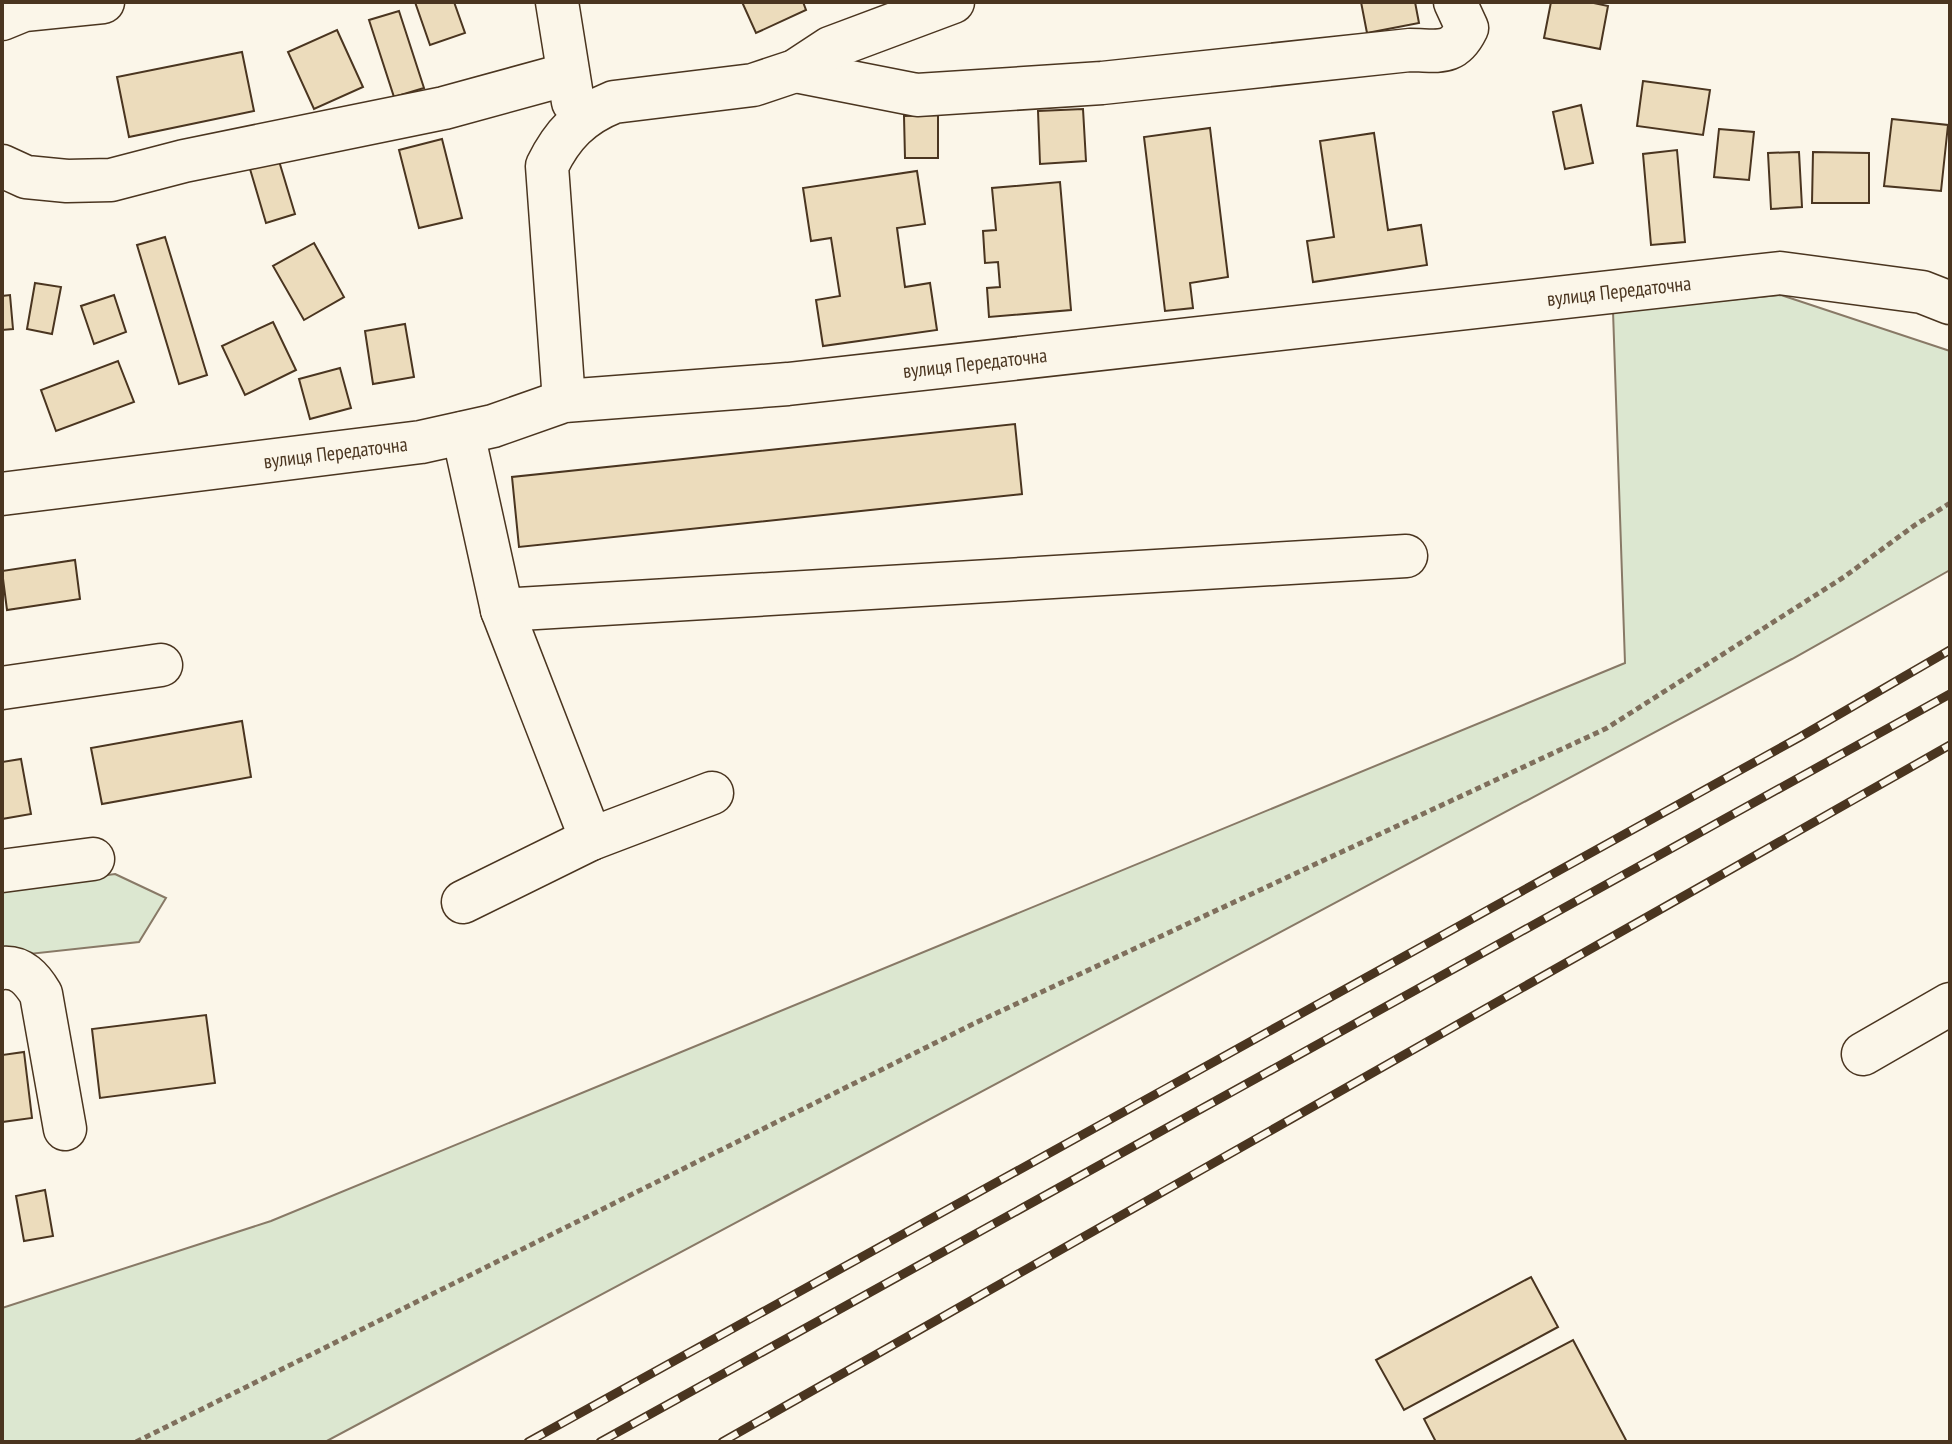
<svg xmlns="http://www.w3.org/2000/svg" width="1952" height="1444" font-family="'PT Sans Narrow',sans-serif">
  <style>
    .green { fill: #dce7d0; stroke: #887966; stroke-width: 2 }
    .building { fill: #ecdcbc; stroke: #4a3520; stroke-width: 2 }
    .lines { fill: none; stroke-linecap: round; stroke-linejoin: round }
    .minor-casing { stroke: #4a3520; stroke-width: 45 }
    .path { stroke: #7f6f5c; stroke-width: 5; stroke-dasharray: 6 4; stroke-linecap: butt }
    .minor { stroke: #fbf6e9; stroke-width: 42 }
    .rail-casing { stroke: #4a3520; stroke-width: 9 }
    .rail { stroke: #fbf6e9; stroke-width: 6; stroke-dasharray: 18; stroke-linecap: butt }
    .labels { text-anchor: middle; stroke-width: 6; stroke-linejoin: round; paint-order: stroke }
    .street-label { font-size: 20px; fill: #4a3520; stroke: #fbf6e9 }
  </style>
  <rect width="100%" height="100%" fill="#fbf6e9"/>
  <g class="green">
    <polygon points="1781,295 1950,351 1950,570 1792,659 325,1442 2,1442 2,1308 271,1221 1625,663 1613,311"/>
    <polygon points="115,874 166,898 139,942 2,957 2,889"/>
  </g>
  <g class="building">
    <polygon points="415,2 454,2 465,33 430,45"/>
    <polygon points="742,2 803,2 806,10 756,33"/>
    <polygon points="1361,2 1415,2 1419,23 1367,33"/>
    <polygon points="1551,2 1589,2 1608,6 1600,49 1544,38"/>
    <polygon points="399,11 424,88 394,97 369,20"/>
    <polygon points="337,30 363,87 314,109 288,52"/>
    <polygon points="242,52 254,111 129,137 117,77"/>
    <polygon points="1643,81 1710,90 1703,135 1637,126"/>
    <polygon points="1581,105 1593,163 1565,169 1553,112"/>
    <polygon points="1083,109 1086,161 1040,164 1038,111"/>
    <polygon points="938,115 938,158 905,158 904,116"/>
    <polygon points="1892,119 1948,125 1941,191 1884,186"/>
    <polygon points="1210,128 1228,277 1190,283 1193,308 1165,311 1144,137"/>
    <polygon points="1719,129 1754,132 1749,180 1714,177"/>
    <polygon points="1374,133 1388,230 1421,225 1427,265 1313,282 1307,241 1334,237 1320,141"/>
    <polygon points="442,139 462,218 419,228 399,150"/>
    <polygon points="1677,150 1685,242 1651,245 1643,154"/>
    <polygon points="1799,152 1802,207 1771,209 1768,153"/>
    <polygon points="1813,152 1869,153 1869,203 1812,203"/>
    <polygon points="279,161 295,214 266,223 250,169"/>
    <polygon points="917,171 925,224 897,228 905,287 930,283 937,330 823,346 816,300 840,296 831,238 811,241 803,188"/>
    <polygon points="1060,182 1071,310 989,317 987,288 1000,287 998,262 985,263 983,231 996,230 992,188"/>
    <polygon points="165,237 207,375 179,384 137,245"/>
    <polygon points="314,243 344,297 304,320 273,266"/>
    <polygon points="35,283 61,287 52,334 27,329"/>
    <polygon points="10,295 13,329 2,330 2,296"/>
    <polygon points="114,295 126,332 94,344 81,306"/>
    <polygon points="273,322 296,370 245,395 222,346"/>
    <polygon points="405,324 414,377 373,384 365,331"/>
    <polygon points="118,361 134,402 56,431 41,390"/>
    <polygon points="340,368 351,408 310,419 299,379"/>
    <polygon points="1015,424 1022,494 519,547 512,477"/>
    <polygon points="75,560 80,599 7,610 2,571"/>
    <polygon points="242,721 251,777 102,804 91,748"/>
    <polygon points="21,759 31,814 2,819 2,762"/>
    <polygon points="206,1015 215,1083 100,1098 92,1029"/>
    <polygon points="24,1052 32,1118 2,1122 2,1055"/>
    <polygon points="45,1190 53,1236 24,1241 16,1196"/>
    <polygon points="1531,1277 1558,1327 1404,1410 1376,1360"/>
    <polygon points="1573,1340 1627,1442 1436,1442 1424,1419"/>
  </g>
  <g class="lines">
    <g class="minor-casing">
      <g id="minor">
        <polyline points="557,2 573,102"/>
        <polyline points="2,19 24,10 103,2"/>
        <path d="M 795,71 L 917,95 L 1102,83 L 1410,50 C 1438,50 1453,57 1467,28 L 1455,2"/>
        <polyline points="2,166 26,177 67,181 111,180 184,161 444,108 568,74"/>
        <path d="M 564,401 L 547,166 C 562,135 581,115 614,102 L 753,85 L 795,71 L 830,48 L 953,2"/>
        <polyline points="463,433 502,610 1406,556"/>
        <path id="s1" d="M 2,494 L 421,442 L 493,426 L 564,401 L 788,384 L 1780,273 L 1922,292 L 1950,303"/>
        <polyline points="502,610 591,839 712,793"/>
        <polyline points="2,688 161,665"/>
        <polyline points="2,871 93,859"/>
        <polyline points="463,902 591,839"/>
        <path d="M 2,968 C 21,966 32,979 41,994 L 65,1129"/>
        <polyline points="1863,1054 1950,1004"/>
      </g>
    </g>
    <polyline class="path" points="136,1442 973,1024 1607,728 1844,577 1915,525 1950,503"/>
    <use href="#minor" class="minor"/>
    <g class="rail-casing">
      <g id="rail">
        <polyline points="528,1442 1800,737 1950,650"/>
        <polyline points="600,1442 1950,694"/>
        <polyline points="722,1442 1950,745"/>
      </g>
    </g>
    <use href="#rail" class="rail"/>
  </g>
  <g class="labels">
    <g class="street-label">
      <text dy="7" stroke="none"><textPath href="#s1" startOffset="1632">вулиця Передаточна</textPath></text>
      <text dy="7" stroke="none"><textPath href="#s1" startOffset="984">вулиця Передаточна</textPath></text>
      <text dy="7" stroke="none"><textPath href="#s1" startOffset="336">вулиця Передаточна</textPath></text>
    </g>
  </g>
  <rect width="1952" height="1444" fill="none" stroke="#4a3520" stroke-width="8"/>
</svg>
